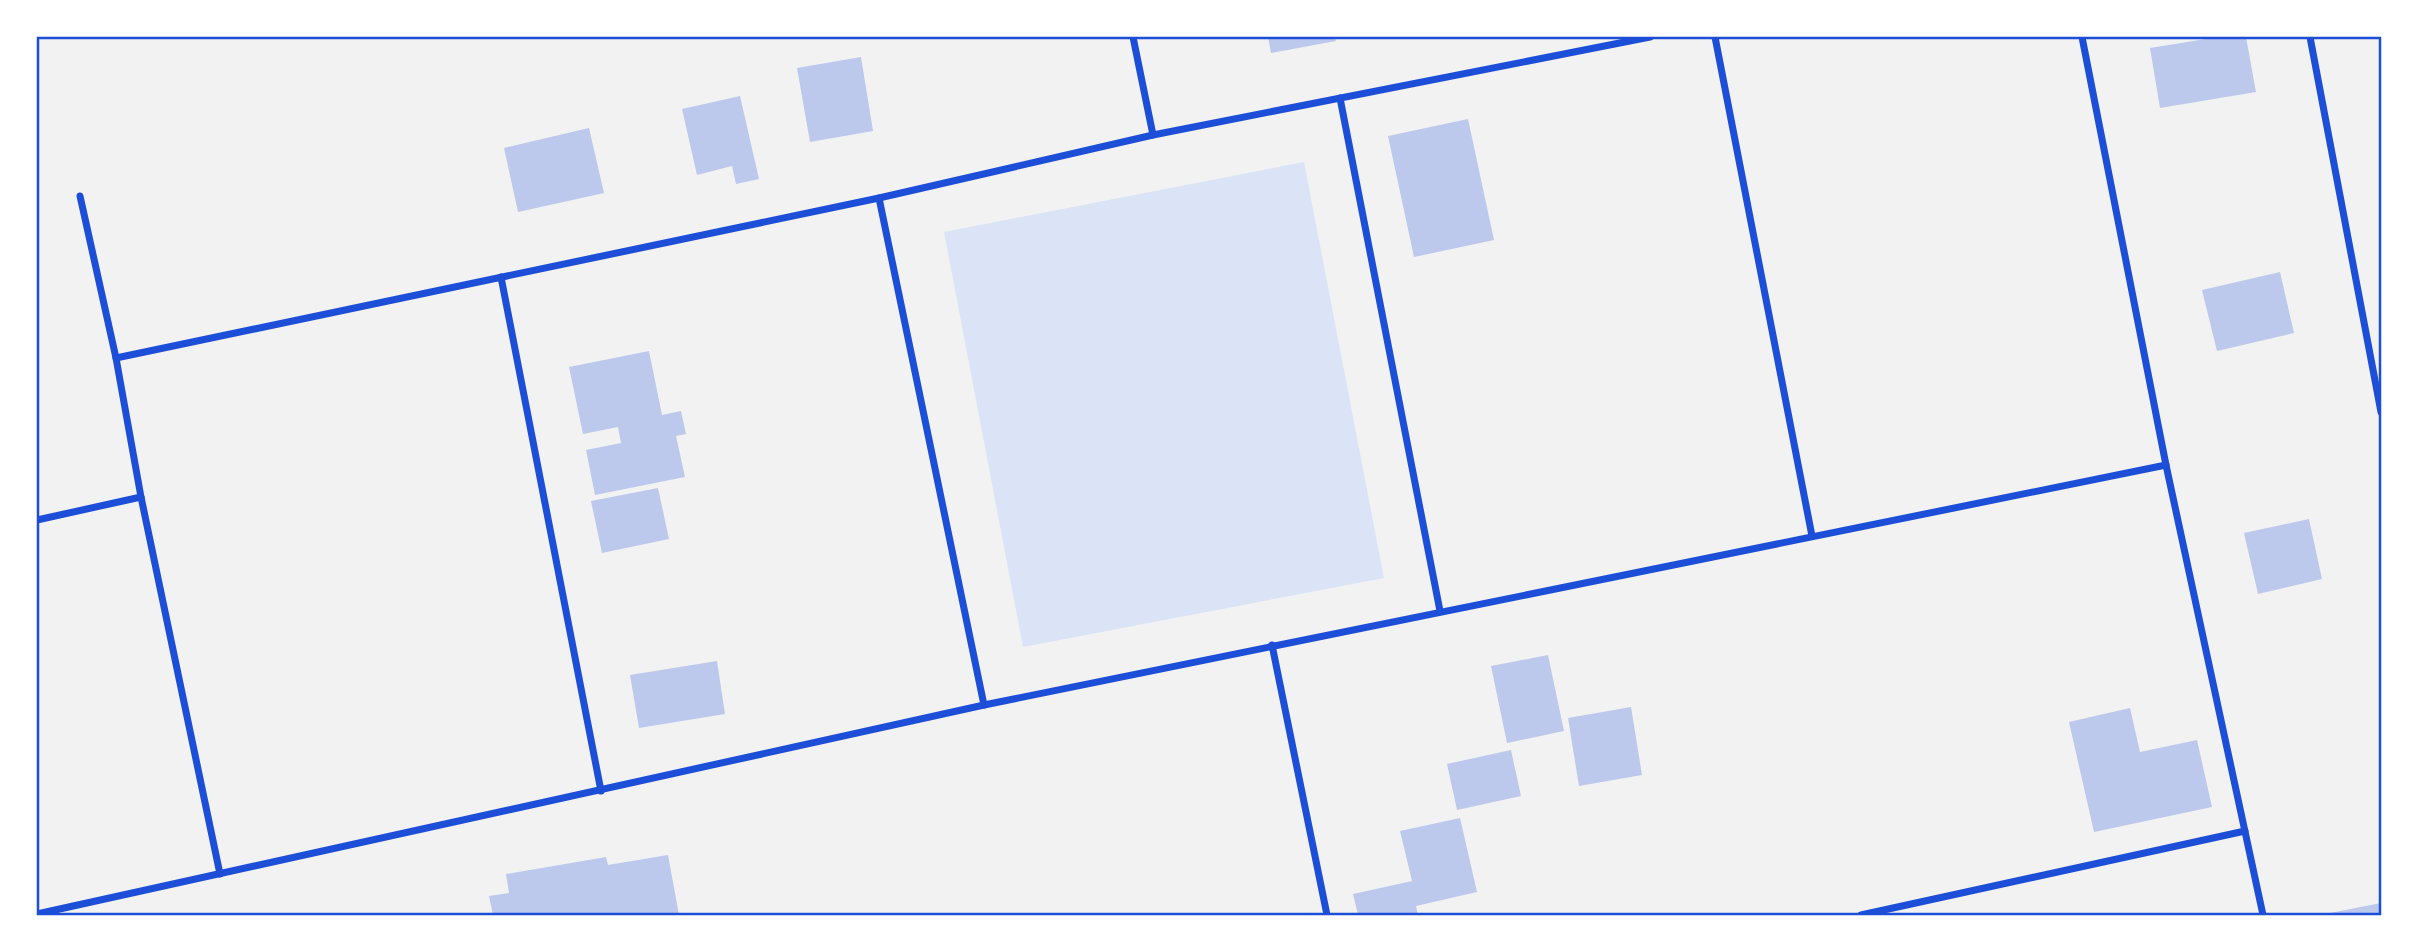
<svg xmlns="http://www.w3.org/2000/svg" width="2418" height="952" font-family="Overpass,sans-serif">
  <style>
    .green { fill: #dbe4f7 }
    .building { fill: #bdc9ec }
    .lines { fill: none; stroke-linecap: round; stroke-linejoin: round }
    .minor { stroke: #1d4ed8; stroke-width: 7 }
    .neatline { fill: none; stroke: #1d4ed8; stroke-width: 2.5 }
  </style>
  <rect width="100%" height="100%" fill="#f2f2f2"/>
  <polygon class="green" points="1304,162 1384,578 1023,647 944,232"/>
  <g class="building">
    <polygon points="1268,37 1335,37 1336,41 1271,53"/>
    <polygon points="2218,37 2246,37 2256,92 2160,108 2150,48"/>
    <polygon points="861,57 873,131 810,142 797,68"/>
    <polygon points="740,96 759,179 736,184 732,166 697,175 682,109"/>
    <polygon points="1468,119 1494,240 1414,257 1388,136"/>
    <polygon points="589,128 604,193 518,212 504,148"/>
    <polygon points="2280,272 2294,333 2217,351 2202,290"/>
    <polygon points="649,351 662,415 681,411 686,434 676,436 685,477 595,495 586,450 621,443 618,427 583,434 569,367"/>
    <polygon points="658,488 669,539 602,553 591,501"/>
    <polygon points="2309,519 2322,579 2258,594 2244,533"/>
    <polygon points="1548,655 1564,731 1507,743 1491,666"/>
    <polygon points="717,661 725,714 639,728 630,675"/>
    <polygon points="1631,707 1642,775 1579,786 1568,718"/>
    <polygon points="2130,708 2140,752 2197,740 2212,807 2094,832 2069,722"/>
    <polygon points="1511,750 1521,796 1457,810 1447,764"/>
    <polygon points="1460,818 1477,892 1416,906 1418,915 1358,915 1353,894 1412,881 1400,831"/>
    <polygon points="668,855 679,915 493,915 489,896 509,893 506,874 606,857 608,865"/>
    <polygon points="2381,903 2381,915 2325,915 2325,914"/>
  </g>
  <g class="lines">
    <g class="minor">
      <polyline points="1133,37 1153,135"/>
      <polyline points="1715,37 1812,536"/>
      <polyline points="2082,37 2166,465 2263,915"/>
      <polyline points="2310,37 2381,412"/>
      <polyline points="1340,98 1440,611"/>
      <polyline points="80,196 116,358 141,497 220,874"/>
      <polyline points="879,198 984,705"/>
      <polyline points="501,277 601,791"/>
      <polyline points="116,358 879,198 1153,135 1650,37"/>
      <polyline points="37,520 141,497"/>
      <polyline points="1272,645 1327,915"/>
      <polyline points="37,914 984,705 2166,465"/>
      <polyline points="1861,915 2245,831"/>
    </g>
  </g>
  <rect width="2418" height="952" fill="none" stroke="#ffffff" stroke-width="77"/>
  <rect x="38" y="38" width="2342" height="876" class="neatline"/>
</svg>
